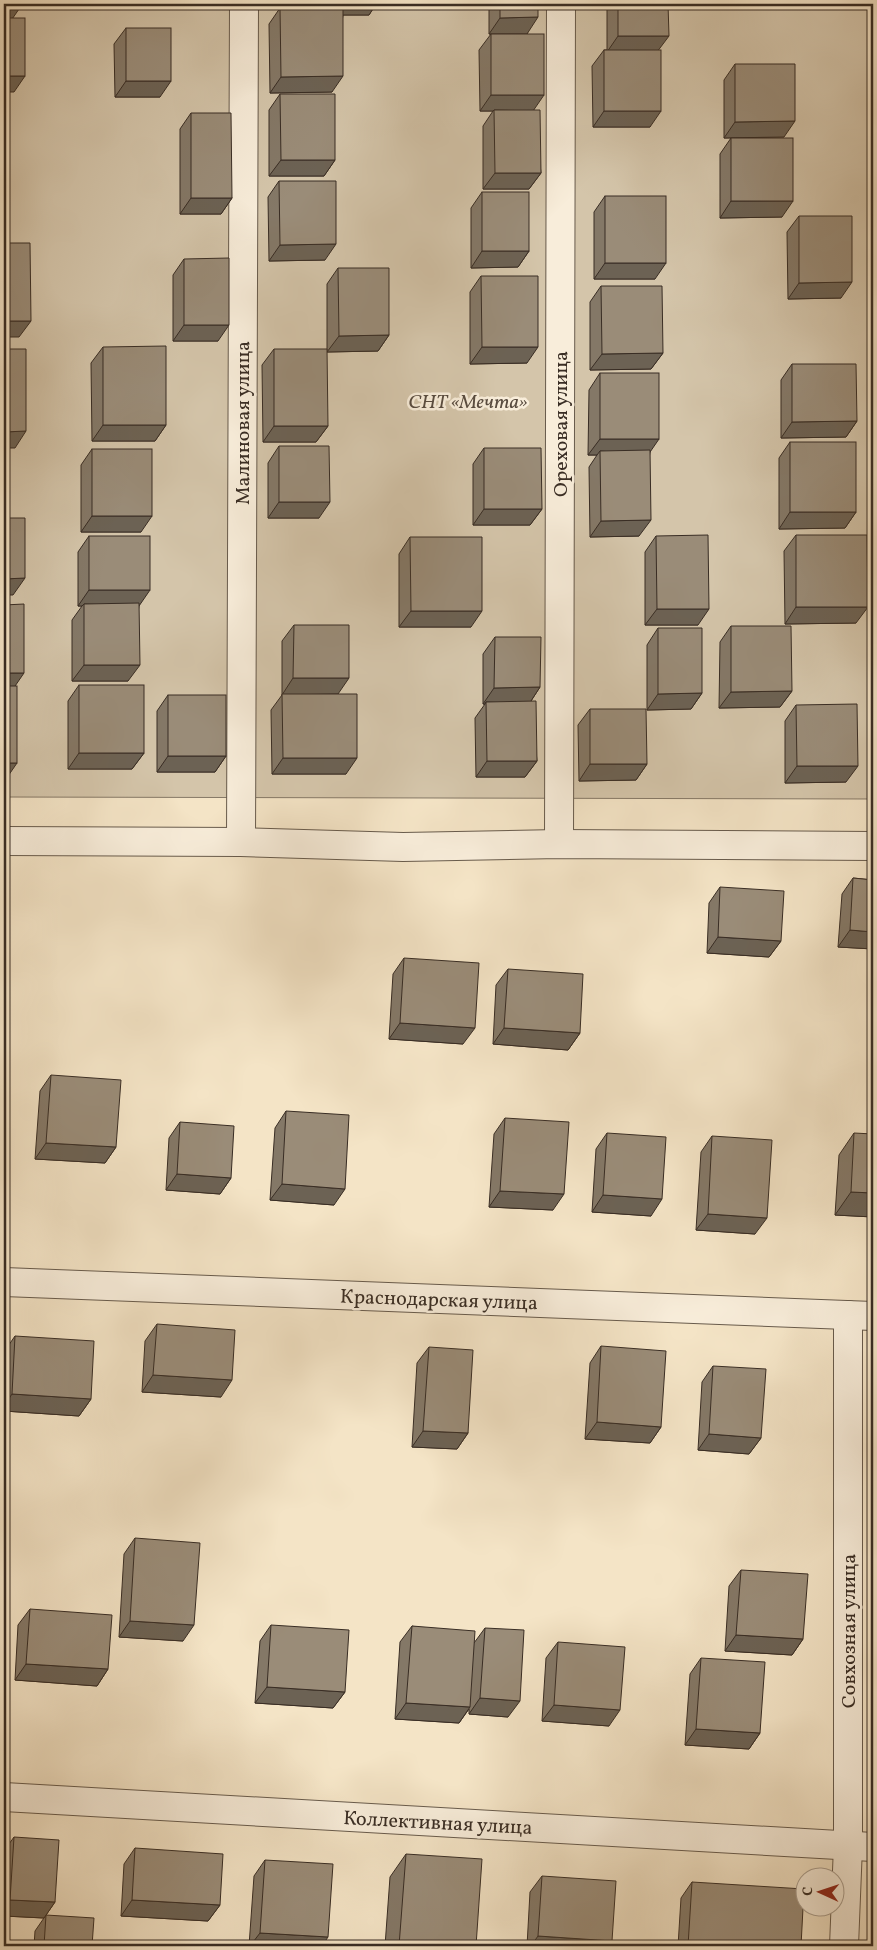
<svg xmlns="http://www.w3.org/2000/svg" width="877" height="1950" font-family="Vollkorn,serif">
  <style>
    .green { fill: #d4c5aa; stroke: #867967 }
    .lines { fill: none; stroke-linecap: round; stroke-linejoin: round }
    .minor-casing { stroke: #685b4c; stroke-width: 30 }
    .minor { stroke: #f8edda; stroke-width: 28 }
    .wall { fill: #847867; stroke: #392d24 }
    .shaded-wall { fill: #6c6254; stroke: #392d24 }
    .building { fill: #9a8c78; stroke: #392d24 }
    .labels { text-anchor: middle; stroke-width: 5; stroke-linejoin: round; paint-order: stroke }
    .park-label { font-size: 20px; font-style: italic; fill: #584b3f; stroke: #f8edda }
    .street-label { font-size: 20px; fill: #392d24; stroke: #f8edda }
  </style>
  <rect width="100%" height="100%" fill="#f4e4c6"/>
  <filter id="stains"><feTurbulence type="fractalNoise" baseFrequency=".004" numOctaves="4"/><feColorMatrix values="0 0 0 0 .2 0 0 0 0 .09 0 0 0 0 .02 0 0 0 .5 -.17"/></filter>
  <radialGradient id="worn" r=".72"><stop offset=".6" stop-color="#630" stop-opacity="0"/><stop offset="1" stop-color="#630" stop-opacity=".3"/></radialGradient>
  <polygon class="green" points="4,4 873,4 873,799 4,797"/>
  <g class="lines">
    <g class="minor-casing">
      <g id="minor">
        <polyline points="4,841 241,842 403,847 559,844 873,846"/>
        <polyline points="241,842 244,4"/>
        <polyline points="559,844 561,4"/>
        <polyline points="4,1282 873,1316"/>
        <polyline points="4,1797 873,1847"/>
        <polyline points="844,1946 848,1846 848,1315"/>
      </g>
    </g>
    <use href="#minor" class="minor"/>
  </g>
  <g class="wall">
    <polygon points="305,4 376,4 369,15 343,15 332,92 270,93 269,24 280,8 305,8"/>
    <polygon points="489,4 538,4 527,34 489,34"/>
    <polygon points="607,4 668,4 658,50 650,127 593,127 592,66 604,50 607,50"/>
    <polygon points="126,28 160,97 115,97 114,44"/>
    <polygon points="491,34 534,110 541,173 529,189 483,189 483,126 493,111 480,111 479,50"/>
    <polygon points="735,64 784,137 724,138 724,80"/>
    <polygon points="280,94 335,160 324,176 269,176 269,110"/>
    <polygon points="191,113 232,198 221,214 180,214 180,129"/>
    <polygon points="731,138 782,217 720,218 720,154"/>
    <polygon points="279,181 325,260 269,261 268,197"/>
    <polygon points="482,192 529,251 518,267 471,268 471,208"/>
    <polygon points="605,196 655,279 594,279 594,212"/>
    <polygon points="799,216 841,298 788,299 787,232"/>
    <polygon points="184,259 218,341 173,341 173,275"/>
    <polygon points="338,268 389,335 378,351 327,352 327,284"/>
    <polygon points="481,276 527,363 470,364 470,292"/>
    <polygon points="601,286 663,353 651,369 590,370 590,302"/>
    <polygon points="103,347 166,425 155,441 92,441 91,363"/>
    <polygon points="274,349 328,426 316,442 263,442 262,365"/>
    <polygon points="792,364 857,421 846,437 781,438 781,380"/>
    <polygon points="600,373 650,452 639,536 590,537 589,467 597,455 588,455 589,390"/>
    <polygon points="790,442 856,512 845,528 779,529 779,458"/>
    <polygon points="279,446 319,518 268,518 268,463"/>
    <polygon points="484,448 542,509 530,525 473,525 473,464"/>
    <polygon points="92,449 141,532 81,532 81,465"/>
    <polygon points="796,535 856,623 785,624 784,551"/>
    <polygon points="89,536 139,606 128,681 72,681 72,620 82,606 78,606 78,552"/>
    <polygon points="656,536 698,625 645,625 645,552"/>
    <polygon points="410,537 471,627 399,627 399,554"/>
    <polygon points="294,625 338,694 346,774 272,774 271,710 282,695 282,641"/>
    <polygon points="731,626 792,691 780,707 719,708 720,642"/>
    <polygon points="658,628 702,693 691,709 647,710 647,645"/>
    <polygon points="495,637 540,687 531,701 537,761 525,777 476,777 475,718 485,704 483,704 483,654"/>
    <polygon points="79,685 144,753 132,769 68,769 68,701"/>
    <polygon points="168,695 226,756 215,772 157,772 157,711"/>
    <polygon points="796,705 846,782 785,783 785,721"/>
    <polygon points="590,709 647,764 636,780 579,781 578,725"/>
    <polygon points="853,878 873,880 873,949 838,947 842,894"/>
    <polygon points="720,887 781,941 769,957 707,953 709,903"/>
    <polygon points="404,958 463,1044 389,1039 393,974"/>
    <polygon points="508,969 580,1033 568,1050 493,1044 496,985"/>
    <polygon points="51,1075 116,1147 105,1163 35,1159 40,1091"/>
    <polygon points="286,1111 334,1205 270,1200 275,1128"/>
    <polygon points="505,1118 553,1210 489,1207 494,1134"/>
    <polygon points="180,1122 231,1178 220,1194 166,1190 169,1138"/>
    <polygon points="607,1133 651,1216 592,1212 596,1149"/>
    <polygon points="854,1133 873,1217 835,1215 839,1155"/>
    <polygon points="712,1136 755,1234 696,1230 701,1152"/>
    <polygon points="157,1324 221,1397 142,1392 145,1341"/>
    <polygon points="15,1336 91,1399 79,1416 4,1411 4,1352"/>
    <polygon points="601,1346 661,1427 650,1443 585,1439 590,1363"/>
    <polygon points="429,1347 468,1433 457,1449 412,1447 417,1363"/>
    <polygon points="713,1366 761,1438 749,1454 698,1450 702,1382"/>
    <polygon points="135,1538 183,1641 119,1637 124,1554"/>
    <polygon points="741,1570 803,1639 792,1655 725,1651 729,1586"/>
    <polygon points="30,1609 108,1669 97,1686 15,1680 18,1625"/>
    <polygon points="271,1625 345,1692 333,1708 255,1703 260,1641"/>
    <polygon points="412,1626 474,1643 485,1628 508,1717 469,1714 469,1709 459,1723 395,1719 400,1642"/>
    <polygon points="558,1642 609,1726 542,1721 546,1658"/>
    <polygon points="701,1658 760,1733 749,1749 685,1745 690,1674"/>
    <polygon points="14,1837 55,1902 44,1918 4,1916 4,1851"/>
    <polygon points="135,1848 220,1905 208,1921 121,1916 124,1864"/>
    <polygon points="406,1854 476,1946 385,1946 390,1877"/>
    <polygon points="265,1860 322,1946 249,1946 254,1876"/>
    <polygon points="542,1876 612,1941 609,1946 527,1946 530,1892"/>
    <polygon points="692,1882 801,1946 678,1946 681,1898"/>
    <polygon points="46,1915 92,1946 34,1946 35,1931"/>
  </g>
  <g class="shaded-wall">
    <polygon points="179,4 213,4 210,8 177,8"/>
    <polygon points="313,4 376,4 369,15 305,15"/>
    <polygon points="4,9 19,9 8,25 4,25"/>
    <polygon points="538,17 527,34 489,34 500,18"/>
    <polygon points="618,36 669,36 657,52 607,52"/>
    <polygon points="4,76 25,76 14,92 4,92"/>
    <polygon points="343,76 332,92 270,93 281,77"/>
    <polygon points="126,81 171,81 160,97 115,97"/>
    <polygon points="491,95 544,95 533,111 494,110 493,111 480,111"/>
    <polygon points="604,111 661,111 650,127 593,127"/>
    <polygon points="795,121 784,137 724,138 735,122"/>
    <polygon points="281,160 335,160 324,176 269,176"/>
    <polygon points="495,173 541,173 529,189 483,189"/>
    <polygon points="191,198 232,198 221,214 180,214"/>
    <polygon points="731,201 793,201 782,217 720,218"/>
    <polygon points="336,244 325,260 269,261 280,245"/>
    <polygon points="482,251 529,251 518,267 471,268"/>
    <polygon points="605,263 666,263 655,279 594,279"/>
    <polygon points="852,282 841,298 788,299 799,283"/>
    <polygon points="4,321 31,321 19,337 4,337"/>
    <polygon points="184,325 229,325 218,341 173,341"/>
    <polygon points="389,335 378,351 327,352 339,336"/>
    <polygon points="482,347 538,347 527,363 470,364"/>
    <polygon points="663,353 651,369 590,370 602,354"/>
    <polygon points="857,421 846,437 781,438 792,422"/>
    <polygon points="103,425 166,425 155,441 92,441"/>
    <polygon points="274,426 328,426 316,442 263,442"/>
    <polygon points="26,431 15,448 4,448 4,432"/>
    <polygon points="600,439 659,439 648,455 600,451 597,455 588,455"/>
    <polygon points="279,502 330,502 319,518 268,518"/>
    <polygon points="484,509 542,509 530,525 473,525"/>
    <polygon points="790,512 856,512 845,528 779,529"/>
    <polygon points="92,516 152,516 141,532 81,532"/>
    <polygon points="651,520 639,536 590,537 601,521"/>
    <polygon points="25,578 13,595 4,595 4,579"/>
    <polygon points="89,590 150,590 139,606 84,604 82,606 78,606"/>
    <polygon points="796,607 868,607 856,623 785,624"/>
    <polygon points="657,609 709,609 698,625 645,625"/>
    <polygon points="411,611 482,611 471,627 399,627"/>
    <polygon points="84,665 140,665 128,681 72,681"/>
    <polygon points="4,673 24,673 13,689 4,689"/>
    <polygon points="293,678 349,678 338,694 282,695"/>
    <polygon points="540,687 529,704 486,702 485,704 483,704 494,688"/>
    <polygon points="792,691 780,707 719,708 731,692"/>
    <polygon points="702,693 691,709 647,710 658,694"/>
    <polygon points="79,753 144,753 132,769 68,769"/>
    <polygon points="168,756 226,756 215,772 157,772"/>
    <polygon points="283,758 357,758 346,774 272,774"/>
    <polygon points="487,761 537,761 525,777 476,777"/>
    <polygon points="4,763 17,763 6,779 4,779"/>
    <polygon points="590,764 647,764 636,780 579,781"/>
    <polygon points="797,766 858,766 846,782 785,783"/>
    <polygon points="850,930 873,932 873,949 838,947"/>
    <polygon points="718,937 781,941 769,957 707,953"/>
    <polygon points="400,1023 475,1028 463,1044 389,1039"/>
    <polygon points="504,1028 580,1033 568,1050 493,1044"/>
    <polygon points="46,1143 116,1147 105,1163 35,1159"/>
    <polygon points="177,1174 231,1178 220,1194 166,1190"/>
    <polygon points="282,1184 345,1189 334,1205 270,1200"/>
    <polygon points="500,1191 564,1194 553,1210 489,1207"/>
    <polygon points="851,1192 873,1193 873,1217 835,1215"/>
    <polygon points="603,1195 662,1199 651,1216 592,1212"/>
    <polygon points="708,1214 767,1218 755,1234 696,1230"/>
    <polygon points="153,1375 232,1380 221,1397 142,1392"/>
    <polygon points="12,1394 91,1399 79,1416 4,1411 4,1406"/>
    <polygon points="597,1422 661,1427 650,1443 585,1439"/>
    <polygon points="423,1431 468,1433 457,1449 412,1447"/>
    <polygon points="709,1434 761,1438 749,1454 698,1450"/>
    <polygon points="130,1621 194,1625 183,1641 119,1637"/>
    <polygon points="736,1635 803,1639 792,1655 725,1651"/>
    <polygon points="26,1664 108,1669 97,1686 15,1680"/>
    <polygon points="267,1687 345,1692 333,1708 255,1703"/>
    <polygon points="480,1698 520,1701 508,1717 469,1714"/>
    <polygon points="406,1703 470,1707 459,1723 395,1719"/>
    <polygon points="554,1705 620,1710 609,1726 542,1721"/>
    <polygon points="696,1729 760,1733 749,1749 685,1745"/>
    <polygon points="10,1900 55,1902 44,1918 4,1916 4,1909"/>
    <polygon points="132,1900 220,1905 208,1921 121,1916"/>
    <polygon points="260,1933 328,1937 322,1946 250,1946"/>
    <polygon points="538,1936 612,1941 609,1946 531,1946"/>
  </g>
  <g class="building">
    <rect x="4" y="4" width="15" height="5"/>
    <polygon points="500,4 538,4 538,17 500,18"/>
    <polygon points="618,4 668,4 669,36 618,36"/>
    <polygon points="280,8 343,8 343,76 281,77"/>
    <rect x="4" y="18" width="21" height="58"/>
    <rect x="126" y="28" width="45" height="53"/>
    <rect x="491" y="34" width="53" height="61"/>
    <rect x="604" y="50" width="57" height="61"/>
    <polygon points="735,64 795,64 795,121 735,122"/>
    <polygon points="280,94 335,94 335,160 281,160"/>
    <polygon points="494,110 540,110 541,173 495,173"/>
    <polygon points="191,113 231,113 232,198 191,198"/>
    <rect x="731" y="138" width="62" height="63"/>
    <polygon points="279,181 336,181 336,244 280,245"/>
    <rect x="482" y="192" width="47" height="59"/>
    <rect x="605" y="196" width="61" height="67"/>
    <polygon points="799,216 852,216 852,282 799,283"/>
    <polygon points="4,243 30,243 31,321 4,321"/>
    <polygon points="229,258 229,325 184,325 184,259"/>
    <polygon points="338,268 389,268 389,335 339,336"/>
    <polygon points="481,276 538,276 538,347 482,347"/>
    <polygon points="601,286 662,286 663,353 602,354"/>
    <polygon points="166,346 166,425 103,425 103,347"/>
    <polygon points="4,349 26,349 26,431 4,432"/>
    <polygon points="274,349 327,349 328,426 274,426"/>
    <polygon points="792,364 856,364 857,421 792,422"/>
    <rect x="600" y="373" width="59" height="66"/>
    <rect x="790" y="442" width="66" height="70"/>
    <polygon points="279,446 329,446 330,502 279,502"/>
    <polygon points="484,448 541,448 542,509 484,509"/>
    <rect x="92" y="449" width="60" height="67"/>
    <polygon points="650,450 651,520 601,521 600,451"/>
    <polygon points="4,518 25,518 25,578 4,579"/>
    <polygon points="708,535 709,609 657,609 656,536"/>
    <polygon points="796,535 867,535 868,607 796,607"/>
    <rect x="89" y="536" width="61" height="54"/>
    <polygon points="410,537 482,537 482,611 411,611"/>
    <polygon points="139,603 140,665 84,665 84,604"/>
    <polygon points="24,604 24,673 4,673 4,605"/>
    <polygon points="294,625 349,625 349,678 293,678"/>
    <polygon points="731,626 791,626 792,691 731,692"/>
    <polygon points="658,628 702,628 702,693 658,694"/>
    <polygon points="495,637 541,637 540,687 494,688"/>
    <rect x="79" y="685" width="65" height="68"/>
    <rect x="4" y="686" width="13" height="77"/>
    <polygon points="282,694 357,694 357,758 283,758"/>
    <rect x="168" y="695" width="58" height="61"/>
    <polygon points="536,701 537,761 487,761 486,702"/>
    <polygon points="857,704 858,766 797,766 796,705"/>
    <polygon points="590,709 646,709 647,764 590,764"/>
    <polygon points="853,878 873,880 873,932 850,930"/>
    <polygon points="720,887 784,891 781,941 718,937"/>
    <polygon points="404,958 479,963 475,1028 400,1023"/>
    <polygon points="508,969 583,974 580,1033 504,1028"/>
    <polygon points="51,1075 121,1080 116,1147 46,1143"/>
    <polygon points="286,1111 349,1115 345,1189 282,1184"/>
    <polygon points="505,1118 569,1122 564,1194 500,1191"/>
    <polygon points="180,1122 234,1126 231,1178 177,1174"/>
    <polygon points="607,1133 666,1137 662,1199 603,1195"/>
    <polygon points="854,1133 873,1134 873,1193 851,1192"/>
    <polygon points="712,1136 772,1140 767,1218 708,1214"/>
    <polygon points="157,1324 235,1330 232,1380 153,1375"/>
    <polygon points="15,1336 94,1341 91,1399 12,1394"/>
    <polygon points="601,1346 666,1351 661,1427 597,1422"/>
    <polygon points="429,1347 473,1350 468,1433 423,1431"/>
    <polygon points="713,1366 766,1369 761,1438 709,1434"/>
    <polygon points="135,1538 200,1543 194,1625 130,1621"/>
    <polygon points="741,1570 808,1574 803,1639 736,1635"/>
    <polygon points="30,1609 112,1615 108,1669 26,1664"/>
    <polygon points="271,1625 349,1630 345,1692 267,1687"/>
    <polygon points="412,1626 475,1631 470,1707 406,1703"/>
    <polygon points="485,1628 524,1630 520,1701 480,1698"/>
    <polygon points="558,1642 625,1647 620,1710 554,1705"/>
    <polygon points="701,1658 765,1662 760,1733 696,1729"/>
    <polygon points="14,1837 59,1840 55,1902 10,1900"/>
    <polygon points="135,1848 223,1854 220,1905 132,1900"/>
    <polygon points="406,1854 482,1859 476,1946 399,1946"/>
    <polygon points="265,1860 333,1864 328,1937 260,1933"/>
    <polygon points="542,1876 616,1881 612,1941 538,1936"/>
    <polygon points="692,1882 804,1889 801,1946 688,1946"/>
    <polygon points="46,1915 94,1918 92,1946 44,1946"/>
  </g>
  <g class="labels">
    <g class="park-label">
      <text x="468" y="408">СНТ «Мечта»</text>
    </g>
    <g class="street-label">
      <text transform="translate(242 423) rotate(-90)" y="7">Малиновая улица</text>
      <text transform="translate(560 424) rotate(-90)" y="7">Ореховая улица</text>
      <text transform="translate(439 1299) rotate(2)" y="7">Краснодарская улица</text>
      <text transform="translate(848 1631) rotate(-90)" y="7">Совхозная улица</text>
      <text transform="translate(438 1822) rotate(3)" y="7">Коллективная улица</text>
    </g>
  </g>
  <rect width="877" height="1950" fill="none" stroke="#f4e4c6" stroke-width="20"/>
  <rect x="5" y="5" width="867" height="1940" fill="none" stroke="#392d24" stroke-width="2.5"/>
  <rect x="10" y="10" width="857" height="1930" fill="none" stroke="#392d24"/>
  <g transform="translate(820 1892) rotate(273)"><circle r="24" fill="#f8edda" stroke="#aca091"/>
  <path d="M0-4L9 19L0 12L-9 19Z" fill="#8f2418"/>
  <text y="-8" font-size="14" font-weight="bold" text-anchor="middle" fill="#392d24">С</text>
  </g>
  <rect width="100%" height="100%" filter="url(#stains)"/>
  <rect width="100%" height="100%" fill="url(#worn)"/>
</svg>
